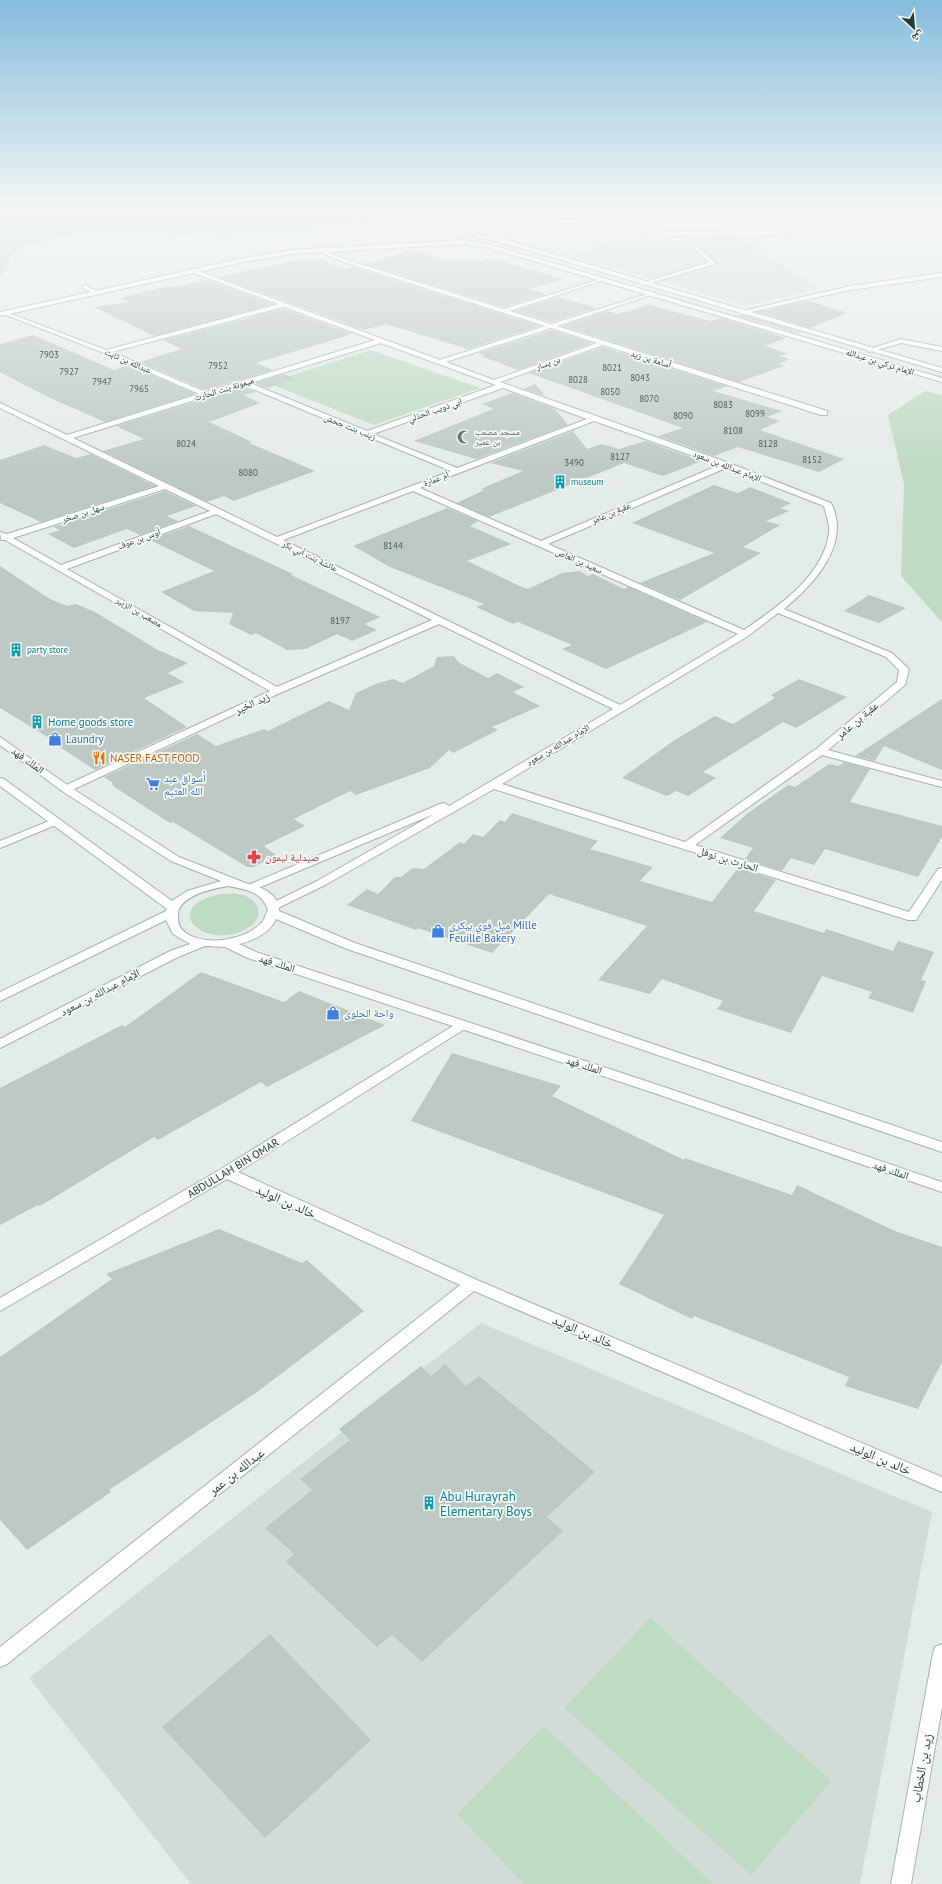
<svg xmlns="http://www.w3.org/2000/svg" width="942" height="1884" font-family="'PT Sans','Noto Naskh Arabic',sans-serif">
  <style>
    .built { fill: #d2dcd6 }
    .green { fill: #bfdbc3 }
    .building { fill: #bcc9c3 }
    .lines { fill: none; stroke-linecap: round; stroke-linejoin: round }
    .street-casing { stroke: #a7b4ad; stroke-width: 2 }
    .secondary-casing { stroke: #a3b6ae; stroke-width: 2 }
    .street { fill: #fff; fill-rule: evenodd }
    .secondary { fill: #fff; fill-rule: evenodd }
    .labels { text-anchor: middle; stroke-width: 3.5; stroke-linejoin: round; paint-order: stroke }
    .number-label { font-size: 9px; fill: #4b5f57 }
    .far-street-label { font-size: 9px; fill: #253c33; stroke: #f4f9f6 }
    .far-worship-label { font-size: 9px; fill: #5b616d; stroke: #f4f9f6; text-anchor: start }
    .far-culture-label { font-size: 9px; fill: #0d838f; stroke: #f4f9f6; text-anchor: start }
    .street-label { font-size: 11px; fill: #253c33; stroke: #f4f9f6 }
    .culture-label { font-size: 11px; fill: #0d838f; stroke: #f4f9f6; text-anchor: start }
    .shop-label { font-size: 11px; fill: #366cbe; stroke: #f4f9f6; text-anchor: start }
    .food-label { font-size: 11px; fill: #c56008; stroke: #f4f9f6; text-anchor: start }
    .health-label { font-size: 11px; fill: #be3a42; stroke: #f4f9f6; text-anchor: start }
    .near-street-label { font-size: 13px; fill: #253c33; stroke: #f4f9f6 }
    .near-culture-label { font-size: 13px; fill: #0d838f; stroke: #f4f9f6; text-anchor: start }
  </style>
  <rect width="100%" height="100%" fill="#e4ece7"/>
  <g class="built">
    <polygon points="738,237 819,289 746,306 573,256 606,243"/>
    <polygon points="481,1323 932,1512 860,1884 191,1884 29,1678"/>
  </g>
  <g class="green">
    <path d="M 0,211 L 441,211 L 444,213 C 356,225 268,233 180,235 L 171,233 L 156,233 L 109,228 L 49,239 L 24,247 L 12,254 L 0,278 Z"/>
    <polygon points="371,350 480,388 374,425 268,383"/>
    <polygon points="925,391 942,395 942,622 901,576 904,484 888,415"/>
    <path d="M 221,894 C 228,894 236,893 243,895 C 261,901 264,918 248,928 C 208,953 155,908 221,894 Z"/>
    <polygon points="650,1618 831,1781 751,1875 564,1708"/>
    <polygon points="544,1726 713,1884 524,1884 457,1814"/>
  </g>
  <g class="building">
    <polygon points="412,250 450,261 464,258 482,261 490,258 563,279 529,289 547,294 504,307 364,264"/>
    <polygon points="303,259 308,261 318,259 346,269 353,267 540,326 468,349 386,324 364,330 219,277"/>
    <polygon points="207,280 273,304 154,336 94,307 130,302 121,298 167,286 172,287"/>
    <polygon points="557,297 597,308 551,322 515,311"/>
    <polygon points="809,301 847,313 811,328 757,312"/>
    <polygon points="649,305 710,321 721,318 786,338 765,346 788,354 779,356 790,359 778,364 784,366 739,382 562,326 608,311 617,314"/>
    <polygon points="284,309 353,334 256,363 273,370 206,390 140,362 181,349 163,340"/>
    <polygon points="736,315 744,315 800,332 797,333"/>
    <polygon points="551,330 592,343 518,370 481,356 485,355 479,353"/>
    <polygon points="33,335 114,370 129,365 195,394 105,422 48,397 0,372 0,344"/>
    <polygon points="603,347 727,386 713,391 782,411 767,417 780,421 760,430 844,459 819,472 738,447 714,456 658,436 683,428 529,373"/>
    <polygon points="284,374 296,379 267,388 254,383"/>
    <polygon points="535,384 545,396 524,389"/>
    <polygon points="243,387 256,392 244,395 260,403 209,422 252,442 249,443 315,471 234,501 224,496 207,502 103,451 144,439 116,426"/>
    <polygon points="512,393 555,409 568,425 476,459 414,441 493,409 482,404"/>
    <polygon points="573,431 587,449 602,444 619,449 645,441 702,461 663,476 624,463 489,517 457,503 484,490 481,489 523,471 490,463"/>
    <polygon points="44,445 76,458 91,454 155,486 41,522 0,503 0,460"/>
    <polygon points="714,485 738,493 750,487 791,503 781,508 789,511 766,521 780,525 743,547 761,553 680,600 640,583 714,553 632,523"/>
    <polygon points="165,491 196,506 167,516 178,521 140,535 127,529 74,548 48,534 60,530 53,527"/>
    <polygon points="447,508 478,521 470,526 511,544 467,561 522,587 528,589 562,573 579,571 588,576 593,574 624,589 628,587 707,622 606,669 562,649 572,645 518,622 513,624 476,607 484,604 390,567 353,546"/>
    <polygon points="189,526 293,574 291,575 380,617 365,624 377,630 352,641 337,634 306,649 287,650 256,633 251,635 229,624 233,613 194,611 161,592 214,571 150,540"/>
    <polygon points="0,566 50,599 67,606 76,604 95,612 158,650 188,663 168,673 184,682 144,698 187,727 95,770 49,740 51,739 0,708"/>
    <polygon points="869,595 906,608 879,623 844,611"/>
    <polygon points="454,656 458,662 488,678 497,673 524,687 513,692 540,706 492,727 498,730 453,753 449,750 430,768 356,795 350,791 294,819 305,826 264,846 276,855 254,867 247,867 173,822 170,823 113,786 112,782 104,777 197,734 216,746 264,729 268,731 329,701 349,710 356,693 378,683 393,679 403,683 434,666 437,657"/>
    <polygon points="799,679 847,697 796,728 783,722 703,772 716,778 688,796 676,791 667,796 622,778 673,741 715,716 733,724 775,698 771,695"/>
    <polygon points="942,699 942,770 884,746 875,761 855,756"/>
    <polygon points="844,762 870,769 850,802 942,826 942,837 918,877 825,849 814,865 791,858 782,871 745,859 753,848 720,838 748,813 788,785 795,787 829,764 839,766"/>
    <polygon points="512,813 598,841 590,849 653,867 640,881 712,902 738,868 776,880 754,911 824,933 826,929 893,951 898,941 934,952 921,980 926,981 913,1013 868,998 872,992 822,976 791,1033 717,1009 723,1001 662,979 650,994 598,980 647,926 549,894 492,953 418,928 416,930 347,905 367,889 378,894 395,877 401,877 413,868 424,869 460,842 464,844 473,834 483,837 500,820 505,822"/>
    <polygon points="201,972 284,1002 299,991 385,1025 267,1087 261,1082 158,1140 154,1137 40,1206 38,1205 0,1225 0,1088 122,1025 125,1027"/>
    <polygon points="452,1053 561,1086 552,1096 684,1160 685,1158 792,1195 797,1185 895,1231 942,1247 942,1362 918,1409 845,1386 849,1377 694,1316 692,1319 619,1284 664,1215 411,1121"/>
    <polygon points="219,1229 302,1263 307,1260 364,1311 257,1392 109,1490 111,1492 27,1550 0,1520 0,1357 112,1279 106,1274"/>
    <polygon points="445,1364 466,1386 479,1376 595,1472 547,1517 563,1531 422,1662 392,1635 377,1647 286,1562 294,1554 265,1528 312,1490 300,1479 350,1440 339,1429 421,1366 431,1376"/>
    <polygon points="270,1634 371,1740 265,1838 162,1727"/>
  </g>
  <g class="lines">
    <g class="street-casing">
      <g id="street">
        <polygon points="662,211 668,211 667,216 643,217 605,225 573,223 519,225 483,230 467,238 464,236 480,228 519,221 573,219 605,221 643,213 662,213"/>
        <polygon points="612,223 667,232 775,231 796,229 799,231 775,235 667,236 610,226"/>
        <polygon points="694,247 698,247 715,262 715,264 634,288 629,287 709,262 694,249"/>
        <path d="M 318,249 L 322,249 L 341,258 L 504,309 L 604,278 L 604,280 L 510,311 L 551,324 L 654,292 L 654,294 L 557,326 L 827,411 L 827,415 L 821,415 L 603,345 L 500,382 L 729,463 L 831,503 C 852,544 813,585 784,609 L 892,653 L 909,669 L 905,685 L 828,750 L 942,781 L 942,787 L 822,755 L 695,845 L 909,912 L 938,869 L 942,868 L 942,880 L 916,920 L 908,920 L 494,789 L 325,885 L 278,908 L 270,908 L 268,906 L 270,904 L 317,881 L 434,814 L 256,889 L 248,889 L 246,887 L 248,885 L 440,804 L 444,803 L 449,806 L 613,709 L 439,624 L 280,693 L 70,791 L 62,791 L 61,789 L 62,787 L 270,691 L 5,540 L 1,540 L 0,532 L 7,534 L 159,486 L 0,408 L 0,403 L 67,435 L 199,394 L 104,353 L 1,313 L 6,312 L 106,350 L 278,304 L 191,272 L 190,271 L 193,269 L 440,360 L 545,326 L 337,260 L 318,251 ZM 284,307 L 375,340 L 206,392 L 112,352 ZM 551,328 L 597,343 L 494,380 L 446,362 ZM 381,343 L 496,385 L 367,431 L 250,383 ZM 243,385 L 451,471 L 277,537 L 73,438 ZM 503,388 L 587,419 L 457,468 L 373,434 ZM 594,421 L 719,465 L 541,541 L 420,488 ZM 726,468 L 824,506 C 826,515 830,524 829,533 C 823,577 777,607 744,630 L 548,544 ZM 165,489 L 210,511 L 61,565 L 13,538 ZM 413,491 L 738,634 L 620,705 L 283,540 ZM 216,514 L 432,620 L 277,687 L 67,569 ZM 778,613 L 886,657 L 899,670 L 897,682 L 816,749 L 685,842 L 502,784 L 748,636 Z"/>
        <polygon points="942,273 942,277 850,290 742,314 739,312 850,286"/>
        <polygon points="85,285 98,292 99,293 94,294 83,288 83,286"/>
        <polygon points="901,339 942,347 942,351 901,343 869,352 866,350"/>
        <polygon points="54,819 59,822 58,824 0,848 0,841"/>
        <polygon points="461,1021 466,1022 467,1025 466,1028 238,1172 477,1280 942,1477 942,1492 474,1291 7,1664 0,1667 0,1647 460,1285 227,1179 0,1311 0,1298 221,1169"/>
        <polygon points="942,1644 942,1707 911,1884 891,1884 933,1653 935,1647"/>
      </g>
    </g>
    <g class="secondary-casing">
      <g id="secondary">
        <polygon points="476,234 503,239 942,368 942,372 500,242 474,237"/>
        <polygon points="463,240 492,245 942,378 942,382 489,248 463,244 291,254 239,263 0,316 0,312 239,259 291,250"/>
        <path d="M 0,737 L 70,787 L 179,857 L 248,884 C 262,887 279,894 279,911 L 355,943 L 942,1142 L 942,1152 L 347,949 L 276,919 C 271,932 253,941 239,944 L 256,952 L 667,1088 L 942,1182 L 942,1192 L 657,1094 L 248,958 L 225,947 L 205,946 L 178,957 L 0,1048 L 0,1039 L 170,951 L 190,944 L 173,934 L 166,920 L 0,1001 L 0,992 L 166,911 L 167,909 L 0,786 L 0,778 L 4,779 L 172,901 L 187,891 L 221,881 L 171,861 L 62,791 L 0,745 ZM 228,886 C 246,890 261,890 268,910 C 266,913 265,918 263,921 C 248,940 206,947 186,933 C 180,929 178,924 178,917 C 176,896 211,889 228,886 Z"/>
      </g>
    </g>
    <use href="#street" class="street"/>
    <use href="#secondary" class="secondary"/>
  </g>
  <linearGradient id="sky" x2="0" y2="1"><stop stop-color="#85bcdc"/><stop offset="0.44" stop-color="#f3f6f4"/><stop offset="1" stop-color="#f3f6f4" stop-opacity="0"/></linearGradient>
  <rect width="942" height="475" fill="url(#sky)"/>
  <defs>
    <g id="mosque-bare" transform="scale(1.08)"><path d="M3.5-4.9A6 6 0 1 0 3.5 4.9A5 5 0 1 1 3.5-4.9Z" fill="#6b7280" stroke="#f4f9f6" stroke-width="2.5" paint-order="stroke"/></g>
    <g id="building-bare" transform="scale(1.08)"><path d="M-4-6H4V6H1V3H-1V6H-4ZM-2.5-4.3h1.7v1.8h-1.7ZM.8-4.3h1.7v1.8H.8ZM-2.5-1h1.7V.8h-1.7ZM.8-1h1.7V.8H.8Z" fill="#0f9aa8" stroke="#f4f9f6" stroke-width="2.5" paint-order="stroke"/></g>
    <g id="shop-bare" transform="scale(1.08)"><path d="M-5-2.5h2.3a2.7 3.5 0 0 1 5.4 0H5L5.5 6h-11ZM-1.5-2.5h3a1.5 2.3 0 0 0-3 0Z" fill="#3f7fe0" stroke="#f4f9f6" stroke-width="2.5" paint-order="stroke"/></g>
    <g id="restaurant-bare" transform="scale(1.08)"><path d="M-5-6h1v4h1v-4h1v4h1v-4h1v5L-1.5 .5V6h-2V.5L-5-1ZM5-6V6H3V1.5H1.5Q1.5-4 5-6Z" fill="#e8710a" stroke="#f4f9f6" stroke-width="2.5" paint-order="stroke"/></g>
    <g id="supermarket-bare" transform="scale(1.08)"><path d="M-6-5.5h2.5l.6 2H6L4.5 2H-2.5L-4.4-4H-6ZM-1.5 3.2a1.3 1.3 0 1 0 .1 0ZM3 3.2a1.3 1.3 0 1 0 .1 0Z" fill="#3f7fe0" stroke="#f4f9f6" stroke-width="2.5" paint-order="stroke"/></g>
    <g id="pharmacy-bare" transform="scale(1.08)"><path d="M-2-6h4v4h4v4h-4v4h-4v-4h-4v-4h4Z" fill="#e0444e" stroke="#f4f9f6" stroke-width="2.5" paint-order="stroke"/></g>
  </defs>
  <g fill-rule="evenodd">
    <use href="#mosque-bare" x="464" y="437"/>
    <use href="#building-bare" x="560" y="482"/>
    <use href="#building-bare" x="16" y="650"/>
    <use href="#building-bare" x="37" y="722"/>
    <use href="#shop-bare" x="55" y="739"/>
    <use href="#restaurant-bare" x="99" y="758"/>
    <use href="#supermarket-bare" x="153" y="784"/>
    <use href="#pharmacy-bare" x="254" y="857"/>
    <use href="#shop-bare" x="438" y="931"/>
    <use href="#shop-bare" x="333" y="1013"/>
    <use href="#building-bare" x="429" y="1503"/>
  </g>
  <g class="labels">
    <g class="number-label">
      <text x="49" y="358">7903</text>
      <text x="218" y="369">7952</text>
      <text x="612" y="371">8021</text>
      <text x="69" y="375">7927</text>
      <text x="640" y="381">8043</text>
      <text x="578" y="383">8028</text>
      <text x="102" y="385">7947</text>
      <text x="139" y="392">7965</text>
      <text x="610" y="395">8050</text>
      <text x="649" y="402">8070</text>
      <text x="723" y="408">8083</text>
      <text x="755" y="417">8099</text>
      <text x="683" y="419">8090</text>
      <text x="733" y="434">8108</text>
      <text x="186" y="447">8024</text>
      <text x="768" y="447">8128</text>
      <text x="620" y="460">8127</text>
      <text x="812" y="463">8152</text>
      <text x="574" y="466">3490</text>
      <text x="248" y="476">8080</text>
      <text x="393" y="549">8144</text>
      <text x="340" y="624">8197</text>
    </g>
    <g class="far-street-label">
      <text transform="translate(651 359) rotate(17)" y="3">أسامة بن زيد</text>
      <text transform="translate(128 361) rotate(23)" y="3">عبدالله بن ثابت</text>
      <text transform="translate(880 362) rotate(17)" y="3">الإمام تركي بن عبدالله</text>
      <text transform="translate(548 363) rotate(-20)" y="3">بن يسار</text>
      <text transform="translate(224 389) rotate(-17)" y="3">ميمونة بنت الحارث</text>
      <text transform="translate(435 410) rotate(-19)" y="3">ابي ذويب الحذلي</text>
      <text transform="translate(350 427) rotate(22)" y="3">زينب بنت جحش</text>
      <text transform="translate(727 466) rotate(21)" y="3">الإمام عبدالله بن سعود</text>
      <text transform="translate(436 479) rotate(-21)" y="3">أم عمارة</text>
      <text transform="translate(83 513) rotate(-18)" y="3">سهل بن صخر</text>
      <text transform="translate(611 513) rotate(-23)" y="3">عقبة بن عامر</text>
      <text transform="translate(139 539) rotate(-20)" y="3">أوس بن عوف</text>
      <text transform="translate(310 556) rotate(26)" y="3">عائشة بنت أبي بكر</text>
      <text transform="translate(579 561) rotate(24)" y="3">سعيد بن العاص</text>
      <text transform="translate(139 612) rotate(30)" y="3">مصعب بن الزبير</text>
      <text transform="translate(558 745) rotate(-31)" y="3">الإمام عبدالله بن سعود</text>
    </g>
    <g class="far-worship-label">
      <text x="475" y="435">مسجد مصعب<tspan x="475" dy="10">بن عمير</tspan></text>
    </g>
    <g class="far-culture-label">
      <text x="571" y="485">museum</text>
      <text x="27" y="653">party store</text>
    </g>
    <g class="street-label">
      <text transform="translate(252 703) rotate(-25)" y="4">زيد الخير</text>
      <text transform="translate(857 720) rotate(-40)" y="4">عقبة بن عامر</text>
      <text transform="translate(28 760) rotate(36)" y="4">الملك فهد</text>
      <text transform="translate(728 859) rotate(17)" y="4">الحارث بن نوفل</text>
      <text transform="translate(277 963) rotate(18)" y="4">الملك فهد</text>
      <text transform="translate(100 992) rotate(-28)" y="4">الإمام عبدالله بن سعود</text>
      <text transform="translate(584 1065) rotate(18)" y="4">الملك فهد</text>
      <text transform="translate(233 1168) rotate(-31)" y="4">ABDULLAH BIN OMAR</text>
      <text transform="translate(891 1170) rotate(19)" y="4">الملك فهد</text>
    </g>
    <g class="culture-label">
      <text x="48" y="726">Home goods store</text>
    </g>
    <g class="shop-label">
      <text x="66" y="743">Laundry</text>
      <text x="164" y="782">أسواق عبد<tspan x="164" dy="13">الله العثيم</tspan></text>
      <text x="449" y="929">ميل فوي بيكري Mille<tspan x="449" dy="13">Feuille Bakery</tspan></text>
      <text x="344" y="1017">واحة الحلوى</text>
    </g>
    <g class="food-label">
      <text x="110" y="762">NASER FAST FOOD</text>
    </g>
    <g class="health-label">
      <text x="265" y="861">صيدلية ليمون</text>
    </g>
    <g class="near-street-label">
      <text transform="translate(286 1201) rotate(24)" y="5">خالد بن الوليد</text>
      <text transform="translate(583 1331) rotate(23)" y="5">خالد بن الوليد</text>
      <text transform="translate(881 1458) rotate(23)" y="5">خالد بن الوليد</text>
      <text transform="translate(236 1471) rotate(-38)" y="5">عبدالله بن عمر</text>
      <text transform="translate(921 1768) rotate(-80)" y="5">زيد بن الخطاب</text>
    </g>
    <g class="near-culture-label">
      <text x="440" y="1501">Abu Hurayrah<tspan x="440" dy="15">Elementary Boys</tspan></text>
    </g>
  </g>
  <g transform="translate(914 28) rotate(154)" stroke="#f4f9f6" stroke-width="3" paint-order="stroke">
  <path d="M0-3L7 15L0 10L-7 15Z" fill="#253c33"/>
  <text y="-6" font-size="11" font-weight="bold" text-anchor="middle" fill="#253c33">ش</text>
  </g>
</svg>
